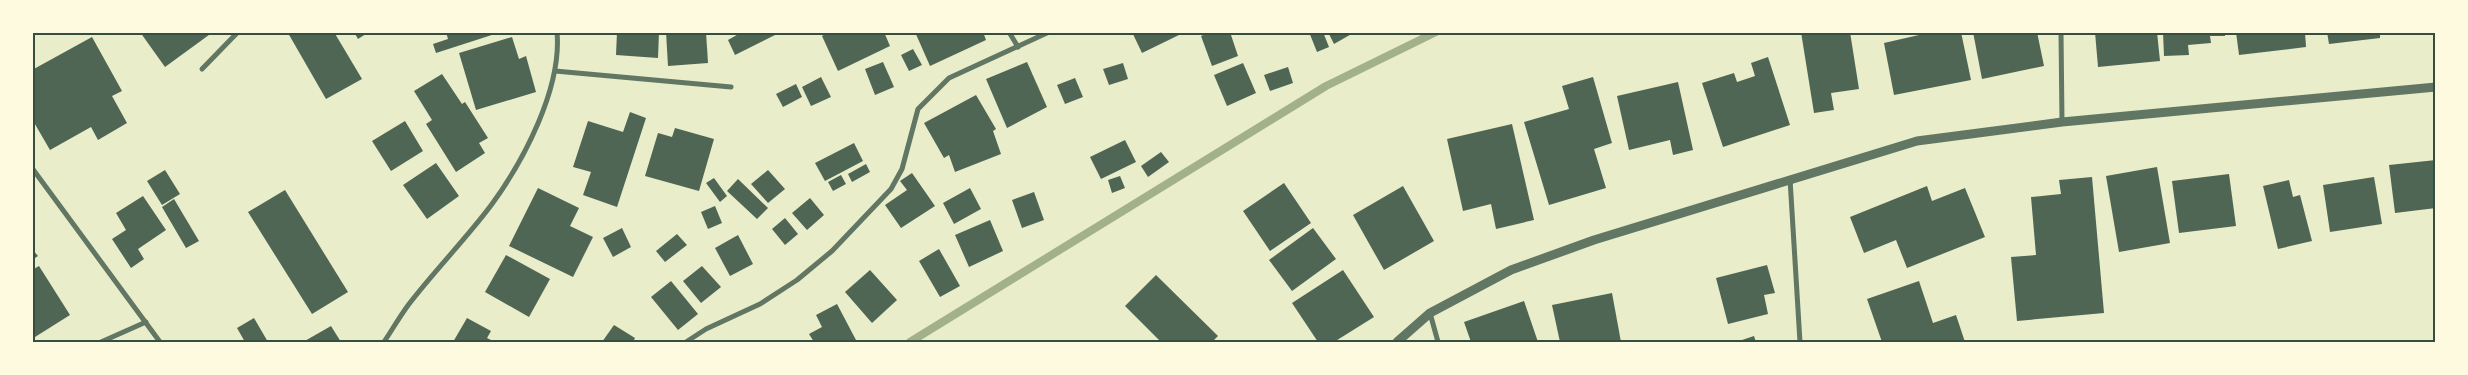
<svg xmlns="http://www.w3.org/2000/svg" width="2468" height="375" font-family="Literata,serif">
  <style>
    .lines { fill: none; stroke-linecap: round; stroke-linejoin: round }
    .stream { stroke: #a3b18a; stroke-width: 8 }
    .building { fill: #4f6655 }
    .minor { stroke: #617663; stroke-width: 5 }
    .tertiary { stroke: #617663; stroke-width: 9 }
    .neatline { fill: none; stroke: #344e41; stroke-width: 2 }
  </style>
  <rect width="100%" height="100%" fill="#e9edc9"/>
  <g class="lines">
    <polyline class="stream" points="910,342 1326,86 1436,32"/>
  </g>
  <g class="building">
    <polygon points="140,32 213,32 165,67"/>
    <polygon points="289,32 334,32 362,79 326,99 288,33"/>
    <polygon points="354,32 369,32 358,39"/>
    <polygon points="446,32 497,32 498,33 436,53 433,44 448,39"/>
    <polygon points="617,32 659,32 658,58 616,55"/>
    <polygon points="666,32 706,32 708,63 668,66"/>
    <polygon points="742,32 781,32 735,55 728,40"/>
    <polygon points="828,32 884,32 890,46 838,71 822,36"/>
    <polygon points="915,32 983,32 986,40 930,66"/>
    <polygon points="1132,32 1178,32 1179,35 1142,53"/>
    <polygon points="1210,32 1230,32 1238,56 1212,66 1201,36"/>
    <polygon points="1309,32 1323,32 1329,47 1317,52"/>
    <polygon points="1328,32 1355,32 1334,44"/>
    <polygon points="1801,32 1850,32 1859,89 1831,93 1834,110 1814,113"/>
    <polygon points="1932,32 1961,32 1971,80 1894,95 1884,43"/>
    <polygon points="1973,32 2037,32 2044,66 1982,79"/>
    <polygon points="2095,32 2157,32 2160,61 2098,67"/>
    <polygon points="2163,32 2225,32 2225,36 2210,36 2211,43 2188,45 2189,55 2164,56"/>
    <polygon points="2236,32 2305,32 2306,47 2239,55"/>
    <polygon points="2327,32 2380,32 2380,38 2329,44"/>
    <polygon points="92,37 122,91 112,96 127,123 98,140 91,127 50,150 32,119 32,70"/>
    <polygon points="512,37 519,59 526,56 536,92 476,110 459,53"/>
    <polygon points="913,49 922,65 909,71 901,55"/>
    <polygon points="1768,57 1790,125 1723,147 1702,83 1734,73 1737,82 1755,76 1751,63"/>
    <polygon points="883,62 894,87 875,95 865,69"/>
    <polygon points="1027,62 1047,107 1007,128 986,79"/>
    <polygon points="1123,63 1128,79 1109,85 1103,69"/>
    <polygon points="1243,63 1256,93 1227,106 1214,75"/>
    <polygon points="1288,67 1293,83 1270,91 1264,75"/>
    <polygon points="442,74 462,104 465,102 488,138 479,143 485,153 456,172 426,124 432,120 414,91"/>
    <polygon points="821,77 831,97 811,106 802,87"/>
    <polygon points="1593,77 1612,143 1594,149 1606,188 1549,205 1524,122 1569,109 1562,86"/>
    <polygon points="1075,78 1083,97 1065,104 1057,85"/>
    <polygon points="1678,82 1693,150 1673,155 1670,140 1629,150 1617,96"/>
    <polygon points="796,84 802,97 783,107 776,94"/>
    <polygon points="976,95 996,129 993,131 1001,154 955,172 949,155 944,158 924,123"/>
    <polygon points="630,112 646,118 617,207 583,195 591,172 573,167 588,121 623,132"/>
    <polygon points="405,121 423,151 391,171 372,141"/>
    <polygon points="1512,124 1534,220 1496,229 1491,204 1463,211 1447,139"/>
    <polygon points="675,128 714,139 699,191 645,176 658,133 672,137"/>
    <polygon points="1125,140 1136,162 1101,179 1090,157"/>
    <polygon points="854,143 863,161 825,181 815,163"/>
    <polygon points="1161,152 1169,162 1148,177 1141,166"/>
    <polygon points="2436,160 2436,208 2395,213 2389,165"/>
    <polygon points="436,163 459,196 427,219 403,185"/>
    <polygon points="866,164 870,172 852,182 848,174"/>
    <polygon points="2157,167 2170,243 2119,252 2106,176"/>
    <polygon points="165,170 180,194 162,205 147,181"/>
    <polygon points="768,170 785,189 768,203 751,184"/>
    <polygon points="912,173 935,206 901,228 885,205 907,190 900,181"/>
    <polygon points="2229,174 2236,226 2179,233 2172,181"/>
    <polygon points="841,175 846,184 833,191 828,182"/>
    <polygon points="1120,176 1125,188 1112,193 1108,180"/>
    <polygon points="2092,177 2104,313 2017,321 2011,257 2036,255 2031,197 2061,194 2059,180"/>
    <polygon points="2374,177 2382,224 2330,232 2323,185"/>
    <polygon points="714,178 727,196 720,202 706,183"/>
    <polygon points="738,179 768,208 757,219 727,191"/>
    <polygon points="2289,180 2293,197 2300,195 2312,241 2278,249 2263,186"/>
    <polygon points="1284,183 1311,223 1270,251 1243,211"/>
    <polygon points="1403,186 1434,241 1384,270 1353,215"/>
    <polygon points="1927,186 1932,201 1965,188 1985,237 1907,268 1896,240 1864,253 1850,217"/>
    <polygon points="538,188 579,208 570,226 593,237 573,277 509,246"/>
    <polygon points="970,188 981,209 954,224 943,203"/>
    <polygon points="285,190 348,292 312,314 248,212"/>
    <polygon points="1034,192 1044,220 1022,228 1012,200"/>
    <polygon points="143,196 166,230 138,249 144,259 131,268 112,239 126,230 116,213"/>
    <polygon points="810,198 824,215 807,230 792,213"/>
    <polygon points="174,199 199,241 186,248 162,207"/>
    <polygon points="715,206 722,223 708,229 701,212"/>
    <polygon points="785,218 798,234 785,245 772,229"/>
    <polygon points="990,220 1003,251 969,267 955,235"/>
    <polygon points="622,228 631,247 613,257 603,238"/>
    <polygon points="1313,228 1336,259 1292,291 1269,260"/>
    <polygon points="677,234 687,245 665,262 656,251"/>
    <polygon points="738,235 753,264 730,276 715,248"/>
    <polygon points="32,249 38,256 32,260"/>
    <polygon points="939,249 960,286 940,297 919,261"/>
    <polygon points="506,255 550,279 529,317 485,292"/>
    <polygon points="1767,265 1775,293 1764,295 1768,314 1728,324 1716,278"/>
    <polygon points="39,266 70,315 35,337 32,333 32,270"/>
    <polygon points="702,266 721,287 701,303 683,281"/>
    <polygon points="870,270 897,300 872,323 845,292"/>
    <polygon points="1343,270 1374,317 1334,342 1318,342 1292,303"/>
    <polygon points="1156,275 1218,336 1212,342 1161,342 1125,306"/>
    <polygon points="671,281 698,314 678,330 651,297"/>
    <polygon points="1919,281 1933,323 1956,315 1965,342 1882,342 1867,299"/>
    <polygon points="1612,293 1621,342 1560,342 1552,305"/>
    <polygon points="1524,301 1538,342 1471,342 1464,322"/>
    <polygon points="837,304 856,340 852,342 814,342 809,334 822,327 816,315"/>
    <polygon points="254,318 268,342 245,342 237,328"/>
    <polygon points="467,318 491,331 487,338 495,342 453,342"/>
    <polygon points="614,325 635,338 633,342 602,342"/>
    <polygon points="331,326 341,342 303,342"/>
    <polygon points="1754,336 1756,342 1736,342"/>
  </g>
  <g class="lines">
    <g class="minor">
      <polyline points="1009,32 1018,47"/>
      <polyline points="2061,32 2062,122"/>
      <polyline points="202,69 238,32"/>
      <polyline points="555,71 731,87"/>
      <polyline points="32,168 160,342"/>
      <polyline points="1790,179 1800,342"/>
      <polyline points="1430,313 1438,342"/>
      <polyline points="101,342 146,322"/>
      <path d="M 384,342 C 392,330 400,316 409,304 C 435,270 466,239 492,204 C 524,160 562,88 557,32"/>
      <polyline points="686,342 706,329 760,304 797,280 832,251 891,189 902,169 918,109 949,78 1049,32"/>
    </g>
    <polyline class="tertiary" points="1397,342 1430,313 1511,270 1594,240 1917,141 2062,122 2436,87"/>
  </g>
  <rect width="2468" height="375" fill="none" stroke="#fefae0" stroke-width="68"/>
  <rect x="34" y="34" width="2400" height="307" class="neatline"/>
</svg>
